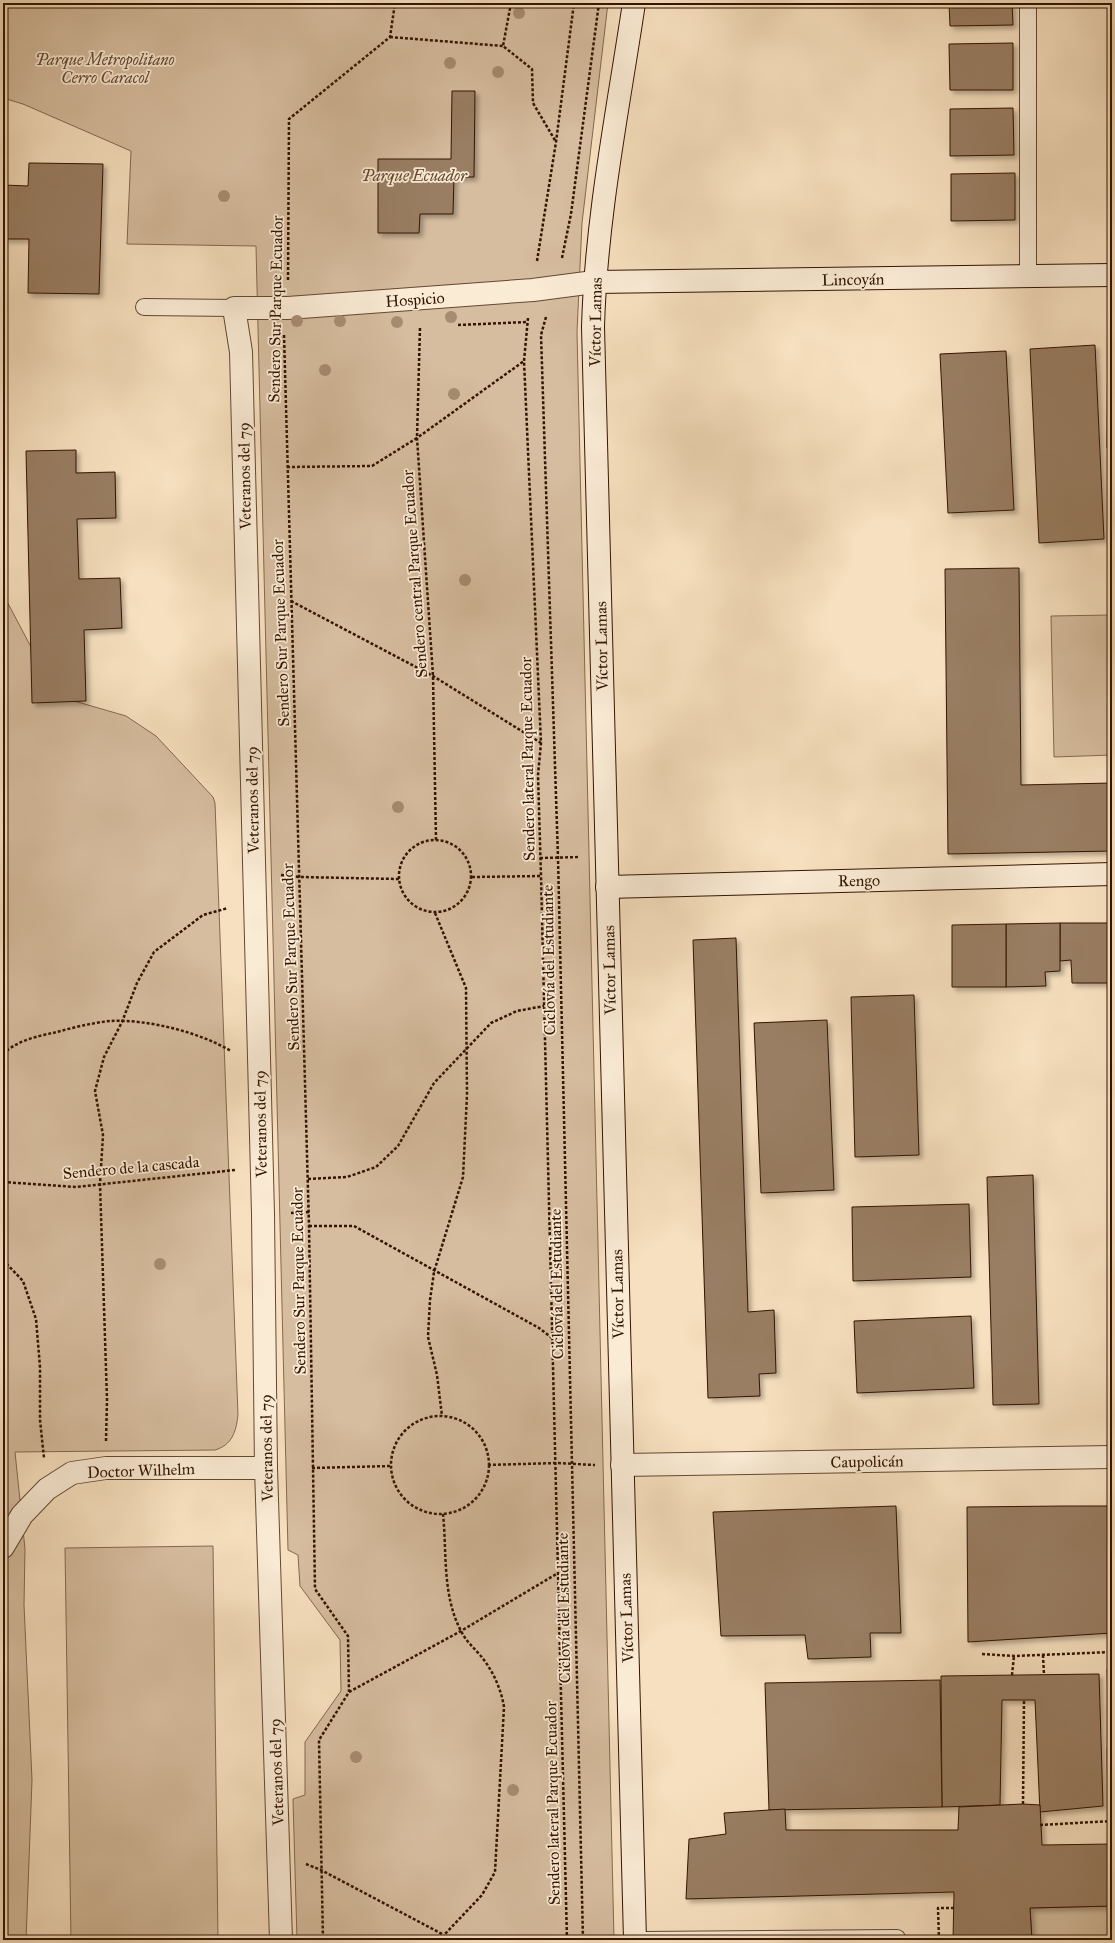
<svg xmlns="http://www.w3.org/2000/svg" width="1115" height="1943" font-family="'IM FELL Great Primer',serif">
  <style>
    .green { fill: #d6bd9f; stroke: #846850 }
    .building { fill: #997e64; stroke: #331401; filter: url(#shadow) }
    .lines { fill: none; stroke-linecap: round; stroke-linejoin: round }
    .lane-casing { stroke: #644730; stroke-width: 18 }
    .street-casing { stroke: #644730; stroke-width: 24 }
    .secondary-casing { stroke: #331401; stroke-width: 24 }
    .path { stroke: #331401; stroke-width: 2.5; stroke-dasharray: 3 2; stroke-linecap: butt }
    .lane { stroke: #faebd5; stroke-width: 16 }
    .street { stroke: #faebd5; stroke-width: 22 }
    .secondary { stroke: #faebd5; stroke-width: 22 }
    .tree { fill: #a68c70 }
    .labels { text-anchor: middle; stroke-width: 3.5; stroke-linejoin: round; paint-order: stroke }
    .park-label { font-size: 16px; font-style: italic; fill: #644730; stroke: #faebd5 }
    .street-label { font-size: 16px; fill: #331401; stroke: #faebd5 }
  </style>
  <defs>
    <filter id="shadow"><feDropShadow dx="3.5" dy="3.5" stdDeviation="2" flood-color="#0004"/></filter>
  </defs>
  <rect width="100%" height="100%" fill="#f7e0bf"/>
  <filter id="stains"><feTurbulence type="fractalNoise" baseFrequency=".005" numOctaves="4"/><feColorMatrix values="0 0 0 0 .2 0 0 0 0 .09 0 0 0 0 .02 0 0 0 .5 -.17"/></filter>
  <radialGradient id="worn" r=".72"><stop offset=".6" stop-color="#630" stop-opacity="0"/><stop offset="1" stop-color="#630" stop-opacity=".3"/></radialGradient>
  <g class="green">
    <polygon points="3,3 608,3 582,223 577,332 614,1940 297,1940 293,1799 305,1795 305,1742 341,1691 340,1640 300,1586 298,1555 288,1550 256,246 127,244 131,151 23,104 3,98"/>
    <path d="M 3,594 L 57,696 L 126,716 L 156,736 L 213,797 L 215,803 L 238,1415 C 236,1432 232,1445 215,1450 L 15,1452 L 25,1549 L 24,1605 L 32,1780 L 26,1940 L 3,1940 Z"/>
    <polygon points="1112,615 1112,755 1054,757 1051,616"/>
    <polygon points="213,1546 218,1940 71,1940 65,1548"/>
    <polygon points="1107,1669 1112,1669 1112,1741 1109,1741"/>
    <polygon points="1112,1749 1112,1809 1108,1809 1107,1749"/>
    <polygon points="1112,1906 1112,1940 1032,1940 1030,1908"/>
  </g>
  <g class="building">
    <polygon points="949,3 1012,3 1013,25 950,26"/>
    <polygon points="1013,43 1013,90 950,90 949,44"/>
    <polygon points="452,91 475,91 474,177 454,177 453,214 420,214 419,233 378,233 378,159 451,159"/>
    <polygon points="1013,108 1014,155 950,156 950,109"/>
    <polygon points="29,163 103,164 99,294 28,293 29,239 3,239 3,185 28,186"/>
    <polygon points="1015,173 1015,220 951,221 951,174"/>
    <polygon points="1108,307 1112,307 1112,449 1107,448"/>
    <polygon points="1095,345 1104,539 1039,543 1030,349"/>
    <polygon points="1006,351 1014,510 948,513 940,354"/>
    <polygon points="76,450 76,473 115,472 116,518 77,519 79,579 120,578 122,628 84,630 86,701 32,703 26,451"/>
    <polygon points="1019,568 1021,785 1112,783 1112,851 948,854 945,569"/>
    <polygon points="1060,923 1112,923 1112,983 1072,983 1071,960 1060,961"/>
    <polygon points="1060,923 1060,971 1045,972 1046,986 1006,987 1006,924"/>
    <polygon points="1006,924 1006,987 952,987 952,925"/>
    <polygon points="736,938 748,1312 774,1310 776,1373 759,1374 760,1396 708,1398 693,940"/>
    <polygon points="914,995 919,1155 855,1157 851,997"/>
    <polygon points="827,1020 834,1190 761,1193 754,1023"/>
    <polygon points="1033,1175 1039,1404 993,1405 987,1177"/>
    <polygon points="969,1204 971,1277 853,1281 852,1207"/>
    <polygon points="971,1316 974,1388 857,1393 854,1321"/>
    <polygon points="896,1506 901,1633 870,1633 871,1657 808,1659 805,1635 721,1636 713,1512"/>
    <polygon points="1065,1506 1112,1506 1112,1633 968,1642 967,1507"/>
    <polygon points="1099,1674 1103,1806 1040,1812 1035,1700 1002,1700 1000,1805 942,1807 941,1676"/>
    <polygon points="940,1680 942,1807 769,1810 765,1683"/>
    <polygon points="1023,1804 1040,1805 1042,1845 1112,1844 1112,1906 1030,1908 1032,1940 953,1940 954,1892 686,1899 689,1839 726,1834 724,1813 785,1809 786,1830 958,1830 959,1807"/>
  </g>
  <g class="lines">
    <g class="lane-casing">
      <g id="lane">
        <polyline points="1028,276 1028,3"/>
        <polyline points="144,307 234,308"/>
        <polyline points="645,1940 897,1938 897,1940"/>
      </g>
    </g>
    <g class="street-casing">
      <g id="street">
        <polyline points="622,1465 1112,1457"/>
        <polyline points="3,1547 22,1515 47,1489 72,1473 106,1468 266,1468"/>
        <polyline points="281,1940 266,1468 263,1214 241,352 234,308 288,308 533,290 594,282"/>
      </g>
    </g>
    <g class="secondary-casing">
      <g id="secondary">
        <path d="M 634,3 C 618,110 596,218 593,327 L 635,1940"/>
        <polyline points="594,282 1112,275"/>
        <polyline points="607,887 1112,874"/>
      </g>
    </g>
    <g class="path">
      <polyline points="511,3 503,46 532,69 533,103 556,142"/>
      <polyline points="390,37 503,46"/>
      <polyline points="562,258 571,214 599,3"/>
      <polyline points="537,261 556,142 574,3"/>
      <polyline points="288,280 289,119 390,37 395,3"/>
      <polyline points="546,317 541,335 558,858 583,1940"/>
      <polyline points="528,318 524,361 541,743 538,775 541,876 567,1940"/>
      <polyline points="458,325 527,322"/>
      <polyline points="284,335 309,1226 315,1589 348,1636 349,1692 319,1740 323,1940"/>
      <polyline points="287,467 372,466 417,438 420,327"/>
      <polyline points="291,601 433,676 541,743"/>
      <circle cx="435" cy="876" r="36"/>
      <polyline points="436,840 433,676 417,438 524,361"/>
      <polyline points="540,858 580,857"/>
      <polyline points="281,875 300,877 399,879"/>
      <polyline points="472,877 541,876"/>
      <polyline points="435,913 466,988 467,1095 463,1177 434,1272 430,1300 428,1337 437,1375 442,1416"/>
      <path d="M 3,1054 C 15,1042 36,1036 53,1033 C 71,1028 91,1023 110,1021 C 147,1019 199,1032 231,1051"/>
      <polyline points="308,1179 347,1177 376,1167 398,1146 434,1083 491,1023 517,1011 544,1006"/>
      <polyline points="3,1182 76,1187 235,1170"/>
      <polyline points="291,1213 309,1212"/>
      <polyline points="309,1226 354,1226 539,1328 552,1338"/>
      <polyline points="3,1260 23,1281 36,1319 40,1367 40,1420 44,1458"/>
      <circle cx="440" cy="1465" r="49"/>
      <polyline points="106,1441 107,1400 100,1184 103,1135 95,1091 104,1057 122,1022 137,983 154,952 203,915 228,908"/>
      <polyline points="488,1465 556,1463 595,1465"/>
      <polyline points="312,1468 390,1466"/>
      <path d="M 443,1514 C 447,1553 442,1595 461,1631 C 466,1641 473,1647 480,1655 C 492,1669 501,1688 504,1707 L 495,1872 L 482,1895 L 444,1935 L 443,1940"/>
      <polyline points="982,1654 1014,1656 1112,1652"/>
      <polyline points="1043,1655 1044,1675"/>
      <polyline points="1012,1675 1014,1656"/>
      <polyline points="349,1692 461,1631 558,1573"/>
      <polyline points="1023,1804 1024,1700"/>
      <polyline points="1040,1825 1112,1821"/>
      <polyline points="306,1864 321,1870 444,1935"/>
      <polyline points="939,1940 938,1908 954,1908"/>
    </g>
    <use href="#lane" class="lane"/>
    <use href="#street" class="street"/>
    <use href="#secondary" class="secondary"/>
  </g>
  <g class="tree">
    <circle cx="519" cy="13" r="6"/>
    <circle cx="450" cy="63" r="6"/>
    <circle cx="498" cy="72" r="6"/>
    <circle cx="224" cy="196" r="6"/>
    <circle cx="451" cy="317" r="6"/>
    <circle cx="297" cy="321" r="6"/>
    <circle cx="340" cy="321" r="6"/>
    <circle cx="397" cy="322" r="6"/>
    <circle cx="325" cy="370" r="6"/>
    <circle cx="454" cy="394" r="6"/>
    <circle cx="465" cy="580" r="6"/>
    <circle cx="398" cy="807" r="6"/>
    <circle cx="160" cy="1264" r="6"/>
    <circle cx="356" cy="1757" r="6"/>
    <circle cx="513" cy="1790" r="6"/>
  </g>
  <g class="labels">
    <g class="park-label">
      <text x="105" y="65">Parque Metropolitano<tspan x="105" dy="18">Cerro Caracol</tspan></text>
      <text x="414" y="181">Parque Ecuador</text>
    </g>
    <g class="street-label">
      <text transform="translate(853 279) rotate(-1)" y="6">Lincoyán</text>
      <text transform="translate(415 299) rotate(-4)" y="6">Hospicio</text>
      <text transform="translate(275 309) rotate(-89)" y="6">Sendero Sur Parque Ecuador</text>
      <text transform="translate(595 322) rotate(-89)" y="6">Víctor Lamas</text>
      <text transform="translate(244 476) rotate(-91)" y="6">Veteranos del 79</text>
      <text transform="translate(414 574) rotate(-94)" y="6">Sendero central Parque Ecuador</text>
      <text transform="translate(280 633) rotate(-92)" y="6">Sendero Sur Parque Ecuador</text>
      <text transform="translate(601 646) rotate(-91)" y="6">Víctor Lamas</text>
      <text transform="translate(527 759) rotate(-91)" y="6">Sendero lateral Parque Ecuador</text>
      <text transform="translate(252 800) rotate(-91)" y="6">Veteranos del 79</text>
      <text transform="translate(859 880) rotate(-1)" y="6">Rengo</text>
      <text transform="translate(290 957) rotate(-92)" y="6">Sendero Sur Parque Ecuador</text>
      <text transform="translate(548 960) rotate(-91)" y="6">Ciclovía del Estudiante</text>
      <text transform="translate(609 970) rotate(-91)" y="6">Víctor Lamas</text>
      <text transform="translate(260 1124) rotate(-91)" y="6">Veteranos del 79</text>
      <text transform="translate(131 1167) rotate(-5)" y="6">Sendero de la cascada</text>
      <text transform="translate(298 1281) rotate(-91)" y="6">Sendero Sur Parque Ecuador</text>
      <text transform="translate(556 1284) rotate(-91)" y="6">Ciclovía del Estudiante</text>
      <text transform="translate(617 1294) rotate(-91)" y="6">Víctor Lamas</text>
      <text transform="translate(266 1448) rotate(-91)" y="6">Veteranos del 79</text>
      <text transform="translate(867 1461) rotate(-1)" y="6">Caupolicán</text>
      <text transform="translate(141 1470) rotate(-2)" y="6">Doctor Wilhelm</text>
      <text transform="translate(563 1608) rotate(-91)" y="6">Ciclovía del Estudiante</text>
      <text transform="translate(626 1618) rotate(-92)" y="6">Víctor Lamas</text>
      <text transform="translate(276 1772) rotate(-92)" y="6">Veteranos del 79</text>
      <text transform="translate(552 1803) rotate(-91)" y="6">Sendero lateral Parque Ecuador</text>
    </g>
  </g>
  <rect width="1115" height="1943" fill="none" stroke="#f7e0bf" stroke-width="16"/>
  <rect x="4" y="4" width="1107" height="1935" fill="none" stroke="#331401" stroke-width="2"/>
  <rect x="8" y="8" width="1099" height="1927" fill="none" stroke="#331401"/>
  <rect width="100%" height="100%" filter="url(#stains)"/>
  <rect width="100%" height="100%" fill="url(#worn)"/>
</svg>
